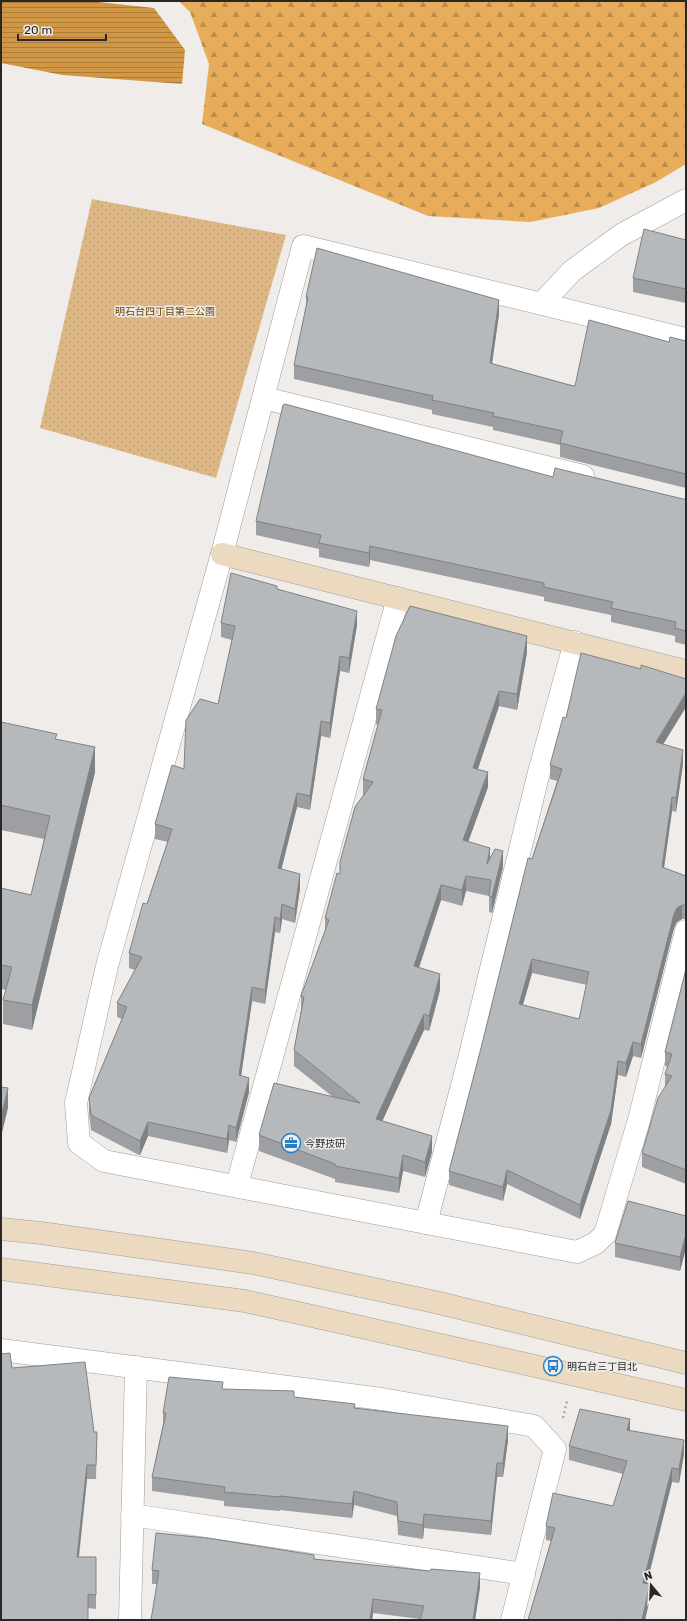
<svg xmlns="http://www.w3.org/2000/svg" width="687" height="1621" font-family="Rubik,'Noto Sans JP',sans-serif">
  <style>
    .grass { fill: url(#grass-dots) }
    .forest { fill: url(#forest-firs) }
    .water { fill: url(#water-rules) }
    .lines { fill: none; stroke-linecap: round; stroke-linejoin: round }
    .street-casing { stroke: #9f9d99; stroke-width: 23 }
    .secondary-casing { stroke: #9f9d99; stroke-width: 23 }
    .path { stroke: #adaba9; stroke-width: 2.5; stroke-dasharray: 2 3; stroke-linecap: butt }
    .street { stroke: #fff; stroke-width: 22 }
    .secondary { stroke: #ebdac0; stroke-width: 22 }
    .wall { fill: #9d9fa2; fill-rule: evenodd }
    .shaded-wall { fill: #7f8284 }
    .building { fill: #b6b9bc; stroke: #7f8284; fill-rule: evenodd }
    .labels { text-anchor: middle; stroke-width: 3; stroke-linejoin: round; paint-order: stroke }
    .park-label { font-size: 10px; fill: #6b4500; stroke: #efece9 }
    .poi-label { font-size: 10px; fill: #292827; stroke: #efece9; text-anchor: start }
  </style>
  <defs>
    <pattern id="grass-dots" width="8" height="8" patternUnits="userSpaceOnUse"><rect width="8" height="8" fill="#ddb786"/><path d="M2 2h.1M6 6h.1" fill="none" stroke="#be9d74" stroke-width="1.8" stroke-linecap="round"/></pattern>
    <pattern id="forest-firs" width="22" height="20" patternUnits="userSpaceOnUse"><rect width="22" height="20" fill="#e8ad5b"/><path d="M5 1l3.5 6h-7zM16 11l3.5 6h-7z" fill="#bc8d4b"/></pattern>
    <pattern id="water-rules" width="6" height="5" patternUnits="userSpaceOnUse"><rect width="6" height="5" fill="#d19744"/><path d="M0 2.5h6" fill="none" stroke="#aa7b39"/></pattern>
  </defs>
  <rect width="100%" height="100%" fill="#efece9"/>
  <polygon class="grass" points="92,199 286,235 216,478 40,428"/>
  <polygon class="forest" points="179,1 686,1 686,164 656,182 599,208 530,222 428,216 202,124 209,64 190,12"/>
  <polygon class="water" points="1,1 89,1 154,8 185,50 182,84 62,75 1,63"/>
  <g class="lines">
    <g class="street-casing">
      <g id="street">
        <polyline points="542,303 572,271 621,235 686,200"/>
        <polyline points="686,339 303,246 222,554 107,966 76,1103 79,1143 104,1161 577,1252 596,1243 605,1234 639,1120 686,931"/>
        <polyline points="264,398 583,476"/>
        <polyline points="237,1185 398,598"/>
        <polyline points="426,1223 469,1059 538,776 575,642"/>
        <polyline points="1,1350 382,1399 534,1426 555,1449 512,1620"/>
        <polyline points="132,1515 524,1574"/>
        <polyline points="130,1620 136,1367"/>
      </g>
    </g>
    <g class="secondary-casing">
      <g id="secondary">
        <polyline points="222,554 686,671"/>
        <polyline points="1,1229 41,1233 253,1263 435,1302 686,1363"/>
        <polyline points="1,1269 245,1301 686,1400"/>
      </g>
    </g>
    <polyline class="path" points="563,1418 567,1401"/>
    <use href="#street" class="street"/>
    <use href="#secondary" class="secondary"/>
  </g>
  <g class="wall">
    <polygon points="686,240 686,303 633,292 633,278"/>
    <polygon points="306,297 499,314 492,364 575,386 669,342 686,341 686,488 560,457 560,445 493,430 493,427 432,414 432,410 294,379 294,365 306,307"/>
    <polygon points="553,477 683,499 686,499 686,645 675,642 675,636 611,622 611,615 544,601 544,597 370,560 369,567 319,557 319,549 256,535 256,521"/>
    <polygon points="277,589 357,625 349,673 340,671 330,738 321,736 310,810 297,807 281,869 300,888 295,923 282,919 280,933 275,932 265,1004 252,1001 241,1076 249,1092 236,1142 229,1140 227,1153 148,1136 140,1155 139,1155 91,1130 89,1113 89,1098 122,1019 117,1017 117,1003 135,970 129,968 129,953 147,904 168,842 155,839 155,824 218,704 232,640 221,637 221,623"/>
    <polygon points="527,652 517,710 499,706 478,769 488,787 468,842 490,858 503,867 492,913 489,912 489,896 466,891 462,906 441,900 419,968 440,990 429,1031 424,1030 382,1121 432,1152 425,1177 403,1171 399,1193 335,1182 335,1179 259,1151 259,1135 333,1097 294,1066 294,1050 301,1010 301,996 325,932 325,918 340,874 364,795 363,795 363,779 378,725 376,724 376,709"/>
    <path d="M 641,669 L 686,679 L 686,707 L 663,744 L 683,764 L 676,812 L 672,811 L 664,868 L 686,876 L 686,919 L 682,919 L 677,922 L 674,928 L 641,1058 L 633,1056 L 626,1077 L 618,1075 L 611,1124 L 580,1219 L 507,1184 L 503,1201 L 449,1185 L 449,1171 L 532,859 L 557,781 L 550,779 L 550,765 L 566,718 ZM 532,973 L 587,985 L 579,1019 L 523,1005 Z"/>
    <polygon points="1,722 57,740 95,772 32,1030 3,1024 3,1000 6,990 1,989 1,888 31,895 44,839 1,830"/>
    <polygon points="686,969 686,1184 642,1167 642,1153 665,1087 665,1074 668,1067 665,1066 665,1052"/>
    <polygon points="686,1216 686,1248 680,1271 615,1257 615,1243"/>
    <polygon points="12,1368 94,1432 97,1432 96,1479 87,1479 79,1557 96,1557 96,1609 88,1608"/>
    <polygon points="223,1389 294,1397 355,1408 508,1440 503,1477 497,1477 491,1535 424,1528 423,1539 398,1535 397,1516 354,1505 352,1518 280,1510 280,1511 224,1506 224,1501 152,1491 152,1477 163,1424 163,1413"/>
    <polygon points="630,1431 684,1454 679,1483 672,1482 647,1584 650,1598 645,1620 528,1620 551,1541 546,1540 546,1526 613,1506 623,1474 569,1460 569,1446"/>
    <polygon points="314,1559 480,1587 475,1620 420,1620 420,1619 373,1613 372,1620 151,1620 157,1584 152,1584 152,1570"/>
  </g>
  <g class="shaded-wall">
    <polygon points="499,300 499,314 490,377 490,363"/>
    <polygon points="370,546 370,560 369,567 369,553"/>
    <polygon points="357,611 357,625 349,673 349,658"/>
    <polygon points="527,636 527,652 517,710 517,694"/>
    <polygon points="340,656 340,671 330,738 330,723"/>
    <polygon points="499,691 499,706 473,783 473,768"/>
    <polygon points="686,693 686,707 656,756 656,742"/>
    <polygon points="321,721 321,736 310,810 310,796"/>
    <polygon points="95,747 95,772 32,1030 32,1005"/>
    <polygon points="683,750 683,764 676,812 676,798"/>
    <polygon points="488,772 488,787 463,856 463,840"/>
    <polygon points="297,793 297,807 278,883 278,868"/>
    <polygon points="672,797 672,811 662,881 662,867"/>
    <polygon points="490,848 490,863 487,864"/>
    <polygon points="503,851 503,867 492,913 492,897"/>
    <polygon points="300,874 300,888 295,923 295,909"/>
    <polygon points="466,876 466,891 462,906 462,890"/>
    <polygon points="441,885 441,900 414,982 414,966"/>
    <polygon points="282,904 282,919 280,933 280,919"/>
    <polygon points="682,905 682,919 677,922 674,928 641,1058 641,1044 674,914 677,908"/>
    <polygon points="275,917 275,932 265,1004 265,990"/>
    <polygon points="532,959 532,973 519,1018 519,1004"/>
    <polygon points="440,974 440,990 429,1031 429,1016"/>
    <polygon points="252,987 252,1001 239,1090 239,1075"/>
    <polygon points="424,1014 424,1030 376,1135 376,1119"/>
    <polygon points="633,1042 633,1056 626,1077 626,1063"/>
    <polygon points="618,1061 618,1075 611,1124 580,1219 580,1205"/>
    <polygon points="249,1078 249,1092 236,1142 236,1128"/>
    <polygon points="8,1088 8,1108 1,1137 1,1117"/>
    <polygon points="148,1122 148,1136 140,1155 140,1141"/>
    <polygon points="229,1125 229,1140 227,1153 227,1139"/>
    <polygon points="432,1136 432,1152 425,1177 425,1162"/>
    <polygon points="403,1155 403,1171 399,1193 399,1178"/>
    <polygon points="507,1170 507,1184 503,1201 503,1187"/>
    <polygon points="686,1234 686,1248 680,1271 680,1257"/>
    <polygon points="630,1419 630,1433 627,1430"/>
    <polygon points="508,1426 508,1440 503,1477 503,1463"/>
    <polygon points="684,1440 684,1454 679,1483 679,1469"/>
    <polygon points="497,1463 497,1477 491,1535 491,1521"/>
    <polygon points="87,1465 87,1479 77,1571 77,1557"/>
    <polygon points="672,1468 672,1482 643,1597 643,1583"/>
    <polygon points="354,1491 354,1505 352,1518 352,1504"/>
    <polygon points="424,1514 424,1528 423,1539 423,1525"/>
    <polygon points="480,1573 480,1587 475,1620 473,1620"/>
    <polygon points="650,1584 650,1598 645,1620 642,1620"/>
    <polygon points="373,1599 373,1613 372,1620 370,1620"/>
  </g>
  <g class="building">
    <polygon points="644,229 686,240 686,289 633,278"/>
    <polygon points="317,248 499,300 490,363 573,386 575,386 589,320 669,342 670,337 686,341 686,474 560,443 563,431 493,416 494,413 432,400 433,396 294,365 308,297 306,297"/>
    <polygon points="285,404 553,477 555,468 683,499 686,499 686,631 675,628 676,622 611,608 613,602 544,587 544,583 370,546 369,553 319,543 321,535 256,521 283,405"/>
    <polygon points="231,573 277,586 277,589 357,611 349,658 340,656 330,723 321,721 310,796 297,793 278,868 300,874 295,909 282,904 280,919 275,917 265,990 252,987 239,1075 249,1078 236,1128 229,1125 227,1139 148,1122 140,1141 91,1115 89,1098 127,1007 117,1003 142,957 129,953 143,903 147,904 172,829 155,824 172,765 184,769 186,720 200,699 218,704 235,626 221,623"/>
    <polygon points="410,606 527,636 517,694 499,691 473,768 488,772 463,840 490,848 487,864 495,849 503,851 492,897 489,896 491,880 466,876 462,890 441,885 414,966 440,974 429,1016 424,1014 376,1119 432,1136 425,1162 403,1155 399,1178 335,1166 335,1164 259,1135 274,1083 360,1103 294,1050 304,997 301,996 329,920 325,918 337,873 340,874 340,862 355,807 373,782 363,779 382,710 376,709 396,636"/>
    <path d="M 581,653 L 641,669 L 641,665 L 686,679 L 686,693 L 656,742 L 683,750 L 676,798 L 672,797 L 662,867 L 686,876 L 686,905 L 682,905 L 677,908 L 674,914 L 641,1044 L 633,1042 L 626,1063 L 618,1061 L 611,1110 L 580,1205 L 507,1170 L 503,1187 L 449,1171 L 481,1048 L 528,858 L 532,859 L 562,769 L 550,765 L 563,717 L 566,718 ZM 532,959 L 589,972 L 579,1019 L 519,1004 Z"/>
    <polygon points="1,722 57,734 55,739 95,747 32,1005 3,1000 12,967 1,965 1,888 31,895 50,816 1,805"/>
    <polygon points="686,969 686,1170 642,1153 658,1098 672,1076 665,1074 672,1054 665,1052"/>
    <polygon points="1,1087 8,1088 1,1117"/>
    <polygon points="628,1201 686,1216 686,1234 680,1257 615,1243"/>
    <polygon points="10,1353 12,1368 85,1362 94,1432 97,1432 96,1465 87,1465 77,1557 96,1557 96,1595 88,1594 88,1620 1,1620 1,1354"/>
    <polygon points="169,1377 223,1382 222,1389 294,1391 294,1397 355,1404 354,1408 508,1426 503,1463 497,1463 491,1521 424,1514 423,1525 398,1521 397,1502 354,1491 352,1504 280,1496 280,1497 224,1492 225,1487 152,1477 166,1413 163,1413"/>
    <polygon points="580,1409 630,1419 627,1430 684,1440 679,1469 672,1468 643,1583 650,1584 642,1620 620,1620 617,1619 617,1620 528,1620 555,1528 546,1526 553,1493 613,1506 627,1461 569,1446"/>
    <polygon points="156,1533 207,1538 314,1555 314,1559 430,1571 431,1569 480,1573 473,1620 420,1620 424,1606 373,1599 370,1620 151,1620 159,1571 152,1570"/>
  </g>
  <defs>
    <g id="office-ring" transform="scale(1)"><circle r="9.5" fill="#efece9" stroke="#237fcc" stroke-width="1.5"/><path d="M-6-3h4V-5.5h4V-3h4V5H-6ZM-1-4.5V-3h2v-1.5ZM-6 0V1H6V0Z" fill="#237fcc"/></g>
    <g id="bus-ring" transform="scale(1)"><circle r="9.5" fill="#efece9" stroke="#237fcc" stroke-width="1.5"/><path d="M-5-6H5V4H4V6H2V4H-2V6H-4V4H-5ZM-3.5-4V0h7V-4ZM-3.5 1.2v1.5H-2V1.2ZM2 1.2v1.5H3.5V1.2Z" fill="#237fcc"/></g>
  </defs>
  <g fill-rule="evenodd">
    <use href="#office-ring" x="291" y="1143"/>
    <use href="#bus-ring" x="553" y="1366"/>
  </g>
  <g class="labels">
    <g class="park-label">
      <text x="165" y="315">明石台四丁目第二公園</text>
    </g>
    <g class="poi-label">
      <text x="305" y="1147">今野技研</text>
      <text x="567" y="1370">明石台三丁目北</text>
    </g>
  </g>
  <rect width="687" height="1621" fill="none" stroke="#292827" stroke-width="4"/>
  <g transform="translate(651 1585) rotate(342)" stroke="#efece9" stroke-width="3" paint-order="stroke">
  <path d="M0-3L7 15L0 10L-7 15Z" fill="#292827"/>
  <text y="-6" font-size="11" font-weight="bold" text-anchor="middle" fill="#292827">N</text>
  </g>
  <path d="M18 34v6h88v-6" fill="none" stroke="#292827" stroke-width="2"/>
  <text x="24" y="34" font-size="12" fill="#292827" stroke="#efece9" stroke-width="3" paint-order="stroke">20 m</text>
</svg>
